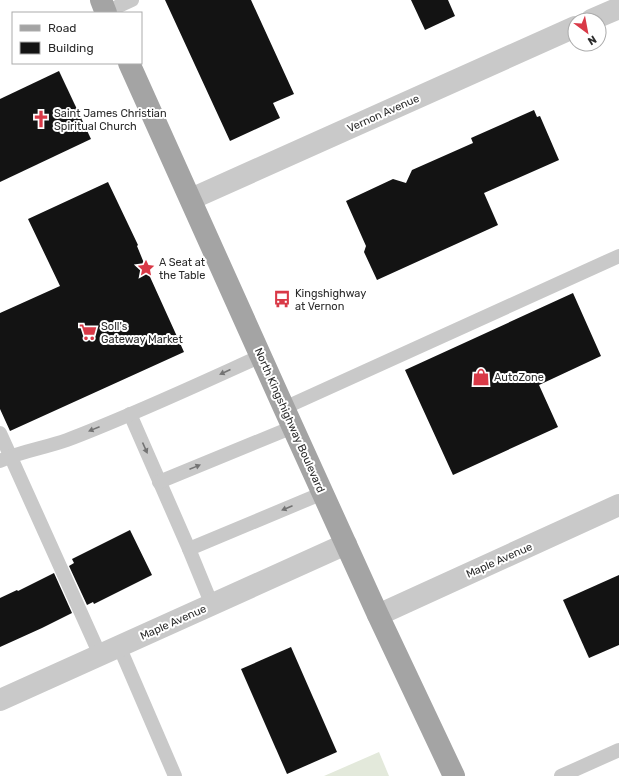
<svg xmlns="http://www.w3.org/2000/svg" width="619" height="776" font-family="Rubik,sans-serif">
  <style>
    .green { fill: #e3e9db }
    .building { fill: #131313 }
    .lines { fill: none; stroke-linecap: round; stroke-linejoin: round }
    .lane { stroke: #c9c9c9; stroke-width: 14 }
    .street { stroke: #c9c9c9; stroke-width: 22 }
    .primary { stroke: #a4a4a4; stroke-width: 22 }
    .oneway { fill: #737373 }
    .labels { text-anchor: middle; stroke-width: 4; stroke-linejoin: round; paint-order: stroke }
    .poi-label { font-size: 11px; fill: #2c2c2c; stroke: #fff; text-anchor: start }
    .street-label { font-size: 11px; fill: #2c2c2c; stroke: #fff }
  </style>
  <rect width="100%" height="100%" fill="#fff"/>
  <polygon class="green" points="379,752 389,776 324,776"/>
  <g class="building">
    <polygon points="165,0 251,0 294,94 273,103 280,118 230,141"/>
    <polygon points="411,0 448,0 455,16 425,30"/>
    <polygon points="59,71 91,139 0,182 0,99"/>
    <polygon points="534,110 537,117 540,116 559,160 484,193 498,225 377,280 364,252 366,246 346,201 393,179 406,183 412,170 473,143 471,138"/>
    <polygon points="108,182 138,245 137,246 146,268 184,352 10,431 0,409 0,313 60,286 28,219"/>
    <polygon points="573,293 601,356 539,385 558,427 453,475 405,370"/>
    <polygon points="130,530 152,575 94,604 93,602 87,605 69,566 74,563 72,559"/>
    <polygon points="54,573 72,613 42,628 0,647 0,598 17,590 18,591"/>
    <polygon points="619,575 619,645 589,658 563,600"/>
    <polygon points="291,647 337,752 287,774 241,669"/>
  </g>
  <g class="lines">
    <g class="lane">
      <polyline points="106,12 132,0"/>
      <polyline points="284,408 619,256"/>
      <polyline points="130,414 189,549 212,605"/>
      <polyline points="0,433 100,655"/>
      <path d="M 0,461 C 21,451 45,448 67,440 C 133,415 197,385 261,356"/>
      <polyline points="159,482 293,427"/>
      <polyline points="189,549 323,493"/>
      <polyline points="119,646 175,776"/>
      <polyline points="561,776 619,750"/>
    </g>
    <g class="street">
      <polyline points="591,20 619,8"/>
      <polyline points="191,199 575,27"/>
      <polyline points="378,615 619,505"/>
      <polyline points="0,700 346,544"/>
    </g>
    <g class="primary">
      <polyline points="101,0 106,13"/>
      <polyline points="129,63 284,408 378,615 454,776"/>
    </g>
  </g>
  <defs><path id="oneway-solid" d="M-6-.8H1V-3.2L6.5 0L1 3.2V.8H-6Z"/></defs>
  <g class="oneway">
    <use href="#oneway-solid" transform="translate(225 372) rotate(156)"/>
    <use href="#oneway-solid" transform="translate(94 429) rotate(158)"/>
    <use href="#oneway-solid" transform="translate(145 448) rotate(66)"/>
    <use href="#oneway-solid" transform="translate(195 467) rotate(-22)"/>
    <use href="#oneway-solid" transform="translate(287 508) rotate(157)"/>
  </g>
  <defs>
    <g id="church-bare" transform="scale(1.38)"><path d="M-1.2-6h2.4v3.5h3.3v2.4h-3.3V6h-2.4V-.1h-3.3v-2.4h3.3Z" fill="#d93947" stroke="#fff" stroke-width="2.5" paint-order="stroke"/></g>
    <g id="sight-bare" transform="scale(1.38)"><path d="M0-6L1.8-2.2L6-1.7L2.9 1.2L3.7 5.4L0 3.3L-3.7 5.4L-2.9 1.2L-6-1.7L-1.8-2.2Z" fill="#d93947" stroke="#fff" stroke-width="2.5" paint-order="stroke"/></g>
    <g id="bus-bare" transform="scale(1.38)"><path d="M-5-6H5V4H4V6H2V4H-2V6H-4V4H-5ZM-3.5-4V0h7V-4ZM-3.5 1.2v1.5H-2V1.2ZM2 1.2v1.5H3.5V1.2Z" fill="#d93947" stroke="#fff" stroke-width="2.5" paint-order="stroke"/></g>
    <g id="supermarket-bare" transform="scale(1.38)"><path d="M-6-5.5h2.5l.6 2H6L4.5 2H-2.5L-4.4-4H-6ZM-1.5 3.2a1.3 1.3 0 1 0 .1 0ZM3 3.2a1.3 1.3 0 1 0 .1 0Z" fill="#d93947" stroke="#fff" stroke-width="2.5" paint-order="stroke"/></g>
    <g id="shop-bare" transform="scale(1.38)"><path d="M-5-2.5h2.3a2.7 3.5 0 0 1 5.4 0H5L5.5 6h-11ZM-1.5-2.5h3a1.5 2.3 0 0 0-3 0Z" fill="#d93947" stroke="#fff" stroke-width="2.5" paint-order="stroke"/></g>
  </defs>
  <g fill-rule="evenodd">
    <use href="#church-bare" x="41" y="119"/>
    <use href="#sight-bare" x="146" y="268"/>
    <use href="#bus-bare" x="282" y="299"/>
    <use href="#supermarket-bare" x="88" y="332"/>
    <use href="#shop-bare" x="481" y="377"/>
  </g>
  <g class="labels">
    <g class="poi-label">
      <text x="54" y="117">Saint James Christian<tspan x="54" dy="13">Spiritual Church</tspan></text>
      <text x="159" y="266">A Seat at<tspan x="159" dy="13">the Table</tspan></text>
      <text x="295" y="297">Kingshighway<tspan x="295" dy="13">at Vernon</tspan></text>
      <text x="101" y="330">Soll's<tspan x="101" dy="13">Gateway Market</tspan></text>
      <text x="494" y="381">AutoZone</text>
    </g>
    <g class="street-label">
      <text transform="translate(383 113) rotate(-24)" y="4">Vernon Avenue</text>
      <text transform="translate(290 420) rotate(66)" y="4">North Kingshighway Boulevard</text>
      <text transform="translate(499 560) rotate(-24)" y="4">Maple Avenue</text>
      <text transform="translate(173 622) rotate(-24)" y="4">Maple Avenue</text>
    </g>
  </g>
  <rect x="12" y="12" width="130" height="52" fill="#ffffff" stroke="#ababab"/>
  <rect x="20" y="25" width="20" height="6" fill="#a4a4a4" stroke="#ababab"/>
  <text x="48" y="32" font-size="12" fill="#2c2c2c">Road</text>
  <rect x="20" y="42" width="20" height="12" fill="#131313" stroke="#ababab"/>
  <text x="48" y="52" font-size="12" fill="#2c2c2c">Building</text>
  <g transform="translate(587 32) rotate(148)"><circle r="19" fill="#ffffff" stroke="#ababab"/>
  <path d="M0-3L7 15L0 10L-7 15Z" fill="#d93947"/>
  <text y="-6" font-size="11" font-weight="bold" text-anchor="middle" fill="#2c2c2c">N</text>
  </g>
</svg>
